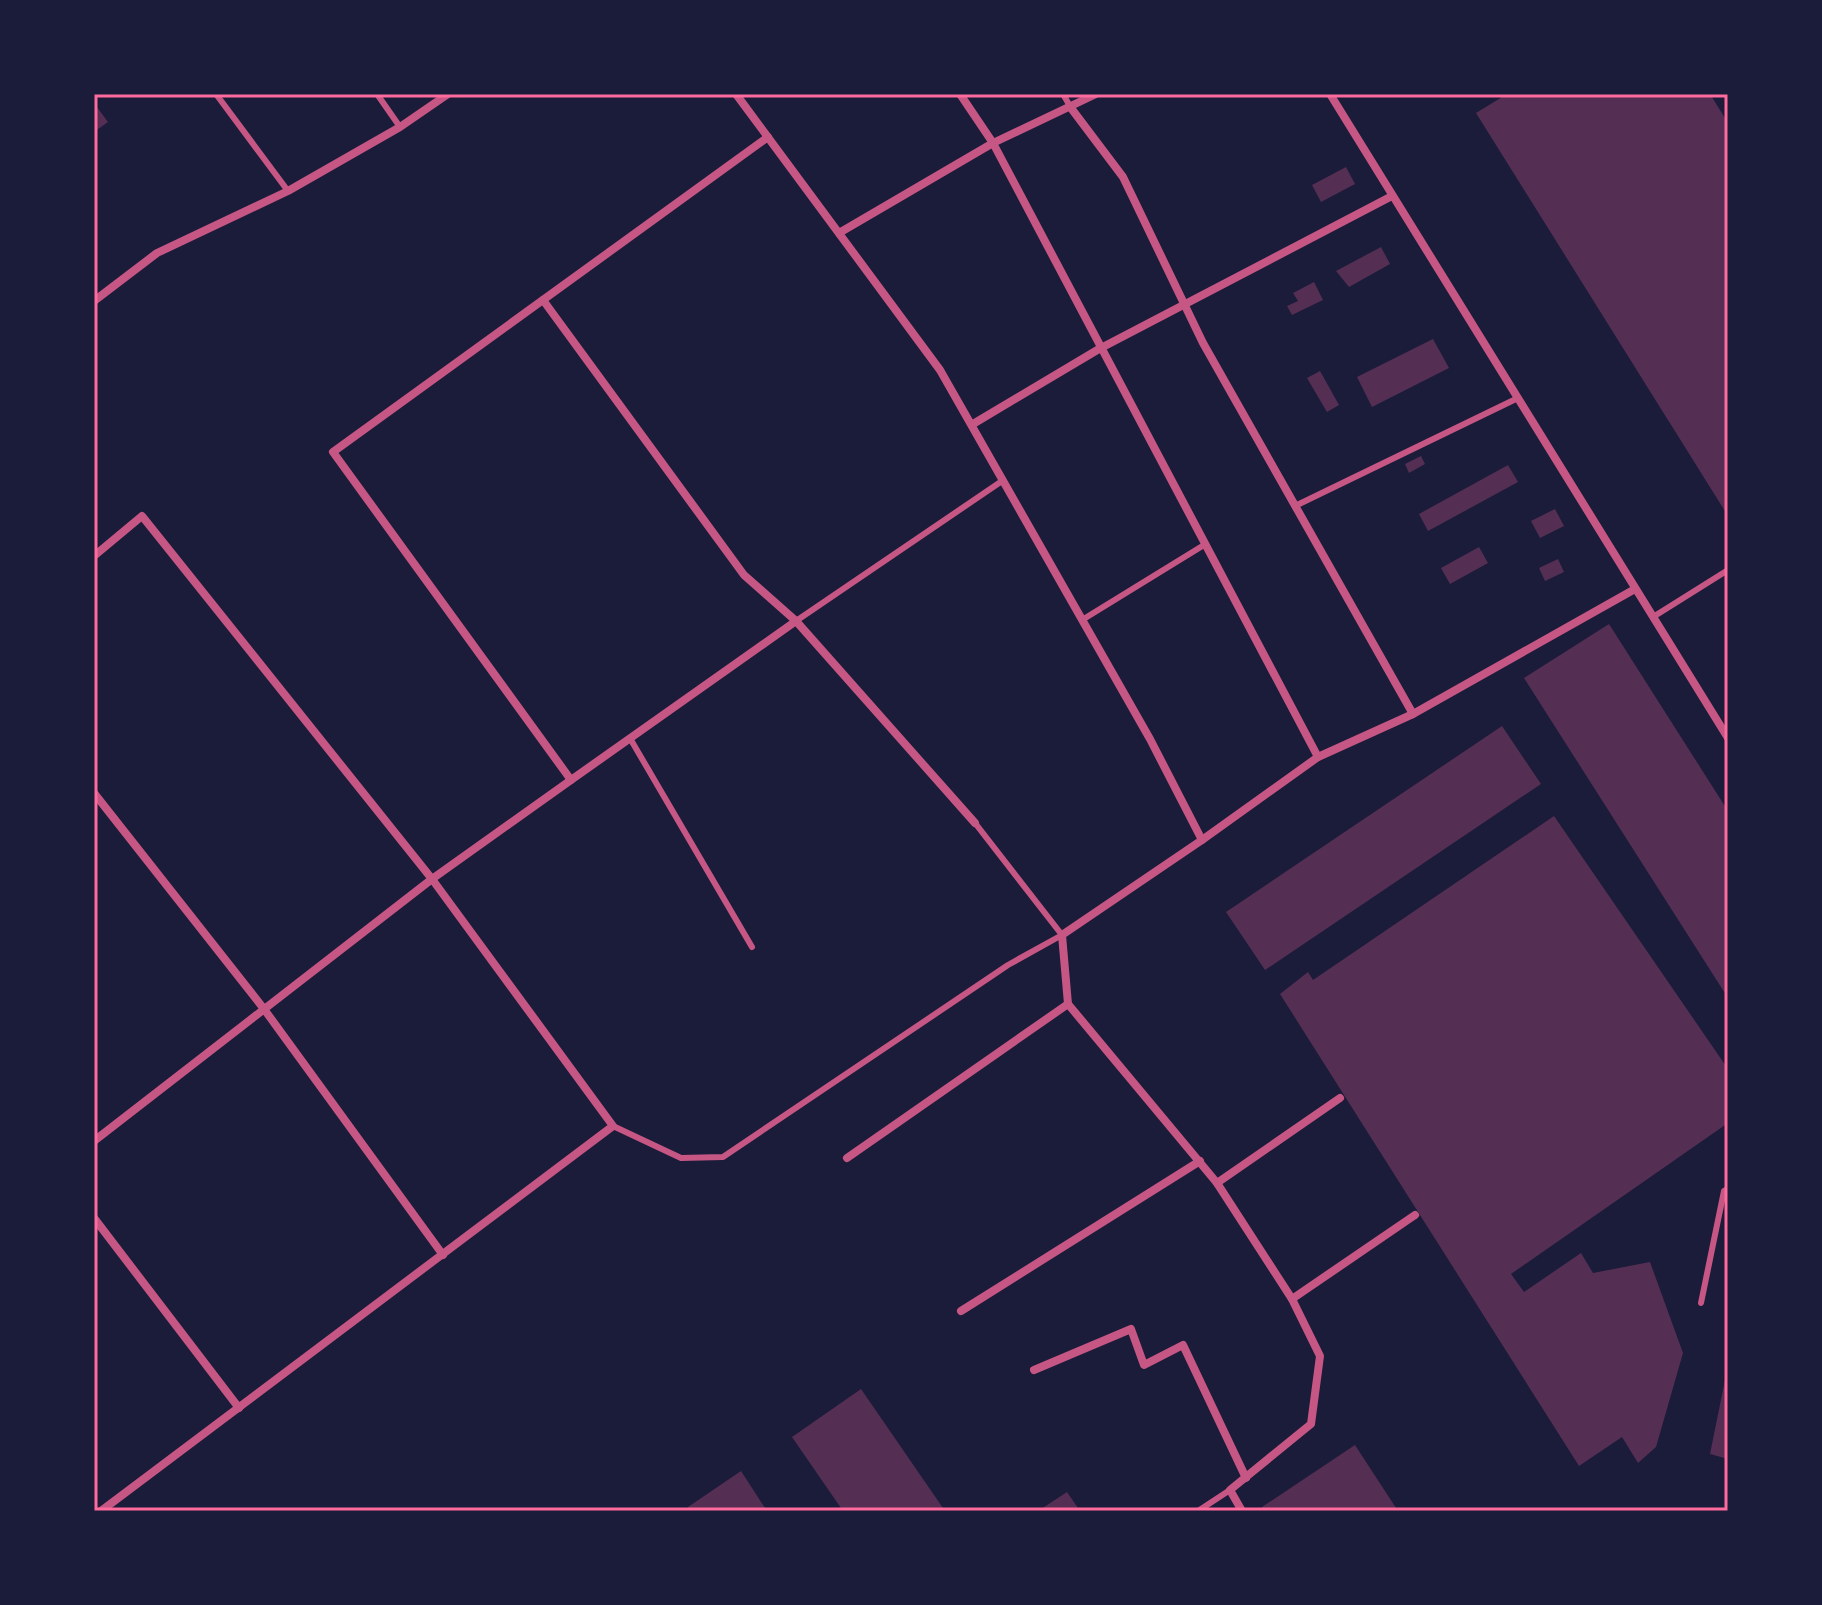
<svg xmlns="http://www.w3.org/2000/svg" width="1822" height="1605" font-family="Overpass,sans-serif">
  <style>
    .building { fill: #542f53 }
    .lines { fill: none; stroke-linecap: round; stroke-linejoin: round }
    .service { stroke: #c65784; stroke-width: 6 }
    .minor { stroke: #c65784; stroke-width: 8 }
    .neatline { fill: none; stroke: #ff6b9d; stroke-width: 3 }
  </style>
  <rect width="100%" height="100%" fill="#1b1b3a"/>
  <g class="building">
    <polygon points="1507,94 1710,94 1728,123 1728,516 1476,113"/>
    <polygon points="94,103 108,122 94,132"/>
    <polygon points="1346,167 1355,184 1321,202 1312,185"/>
    <polygon points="1381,247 1390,264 1349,287 1336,271"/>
    <polygon points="1314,282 1323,300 1292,315 1287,306 1298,301 1293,293"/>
    <polygon points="1433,339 1449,368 1372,407 1357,377"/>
    <polygon points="1320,371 1339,405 1327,412 1307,378"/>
    <polygon points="1421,456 1425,464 1409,473 1405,464"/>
    <polygon points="1508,465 1518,482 1428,531 1419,514"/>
    <polygon points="1555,509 1564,526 1540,538 1531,521"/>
    <polygon points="1479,547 1488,563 1450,584 1441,568"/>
    <polygon points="1558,559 1564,572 1545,581 1539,568"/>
    <polygon points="1609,624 1728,811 1728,998 1524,678"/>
    <polygon points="1502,726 1541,784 1265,970 1226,912"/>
    <polygon points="1554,816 1728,1069 1728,1123 1511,1274 1524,1292 1581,1253 1593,1273 1650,1262 1683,1353 1656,1447 1638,1463 1622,1437 1579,1466 1280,994 1308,972 1313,980"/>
    <polygon points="1727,1370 1728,1370 1728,1459 1710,1454"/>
    <polygon points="861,1389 945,1511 843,1511 792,1437"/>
    <polygon points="1355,1445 1398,1511 1265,1511 1262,1507"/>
    <polygon points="741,1471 767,1511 690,1511 688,1507"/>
    <polygon points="1067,1492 1080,1511 1038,1511"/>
  </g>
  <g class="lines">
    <g class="service">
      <polyline points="216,94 288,191"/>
      <polyline points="377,94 400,127"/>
      <polyline points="1063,94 1071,108"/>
      <polyline points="1295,506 1518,398"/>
      <polyline points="1653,617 1728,570"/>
      <polyline points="1082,620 1204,545"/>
      <polyline points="796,621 1002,481"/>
      <polyline points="631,740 752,947"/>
      <polyline points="613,1126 681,1158 723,1157 1008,965 1062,935 975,823"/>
      <polyline points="1701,1303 1724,1191 1728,1189"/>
      <polyline points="1198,1511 1230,1490"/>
    </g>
    <g class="minor">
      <polyline points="736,94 940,370 1150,739 1202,840 1062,935 1068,1004 1217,1183 1292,1299 1320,1356 1311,1424 1230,1490 1242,1511"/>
      <polyline points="960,94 993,143 1318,757"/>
      <polyline points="1330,94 1728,738"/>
      <polyline points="1071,108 1123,177 1203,343 1413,714"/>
      <polyline points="768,137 333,452 571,780 796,621"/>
      <polyline points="839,233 993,143 1096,94"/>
      <polyline points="543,300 744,575 796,621 975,823"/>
      <polyline points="94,301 157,253 288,191 400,127 448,94"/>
      <polyline points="973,424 1099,349 1392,196"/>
      <polyline points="94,556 142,516 432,879 613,1126 101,1511"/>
      <polyline points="94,793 264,1009 443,1255"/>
      <polyline points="1202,840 1318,757 1413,714 1635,589"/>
      <polyline points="94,1141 432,879 571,780"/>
      <polyline points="847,1158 1068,1004"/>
      <polyline points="1217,1183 1340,1098"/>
      <polyline points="94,1218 239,1408"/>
      <polyline points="1292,1299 1415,1215"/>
      <polyline points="961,1311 1200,1161"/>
      <polyline points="1034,1370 1131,1329 1144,1365 1183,1345 1246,1478"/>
    </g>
  </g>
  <rect width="1822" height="1605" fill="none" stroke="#1b1b3a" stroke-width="192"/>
  <rect x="96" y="96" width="1630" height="1413" class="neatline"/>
</svg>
